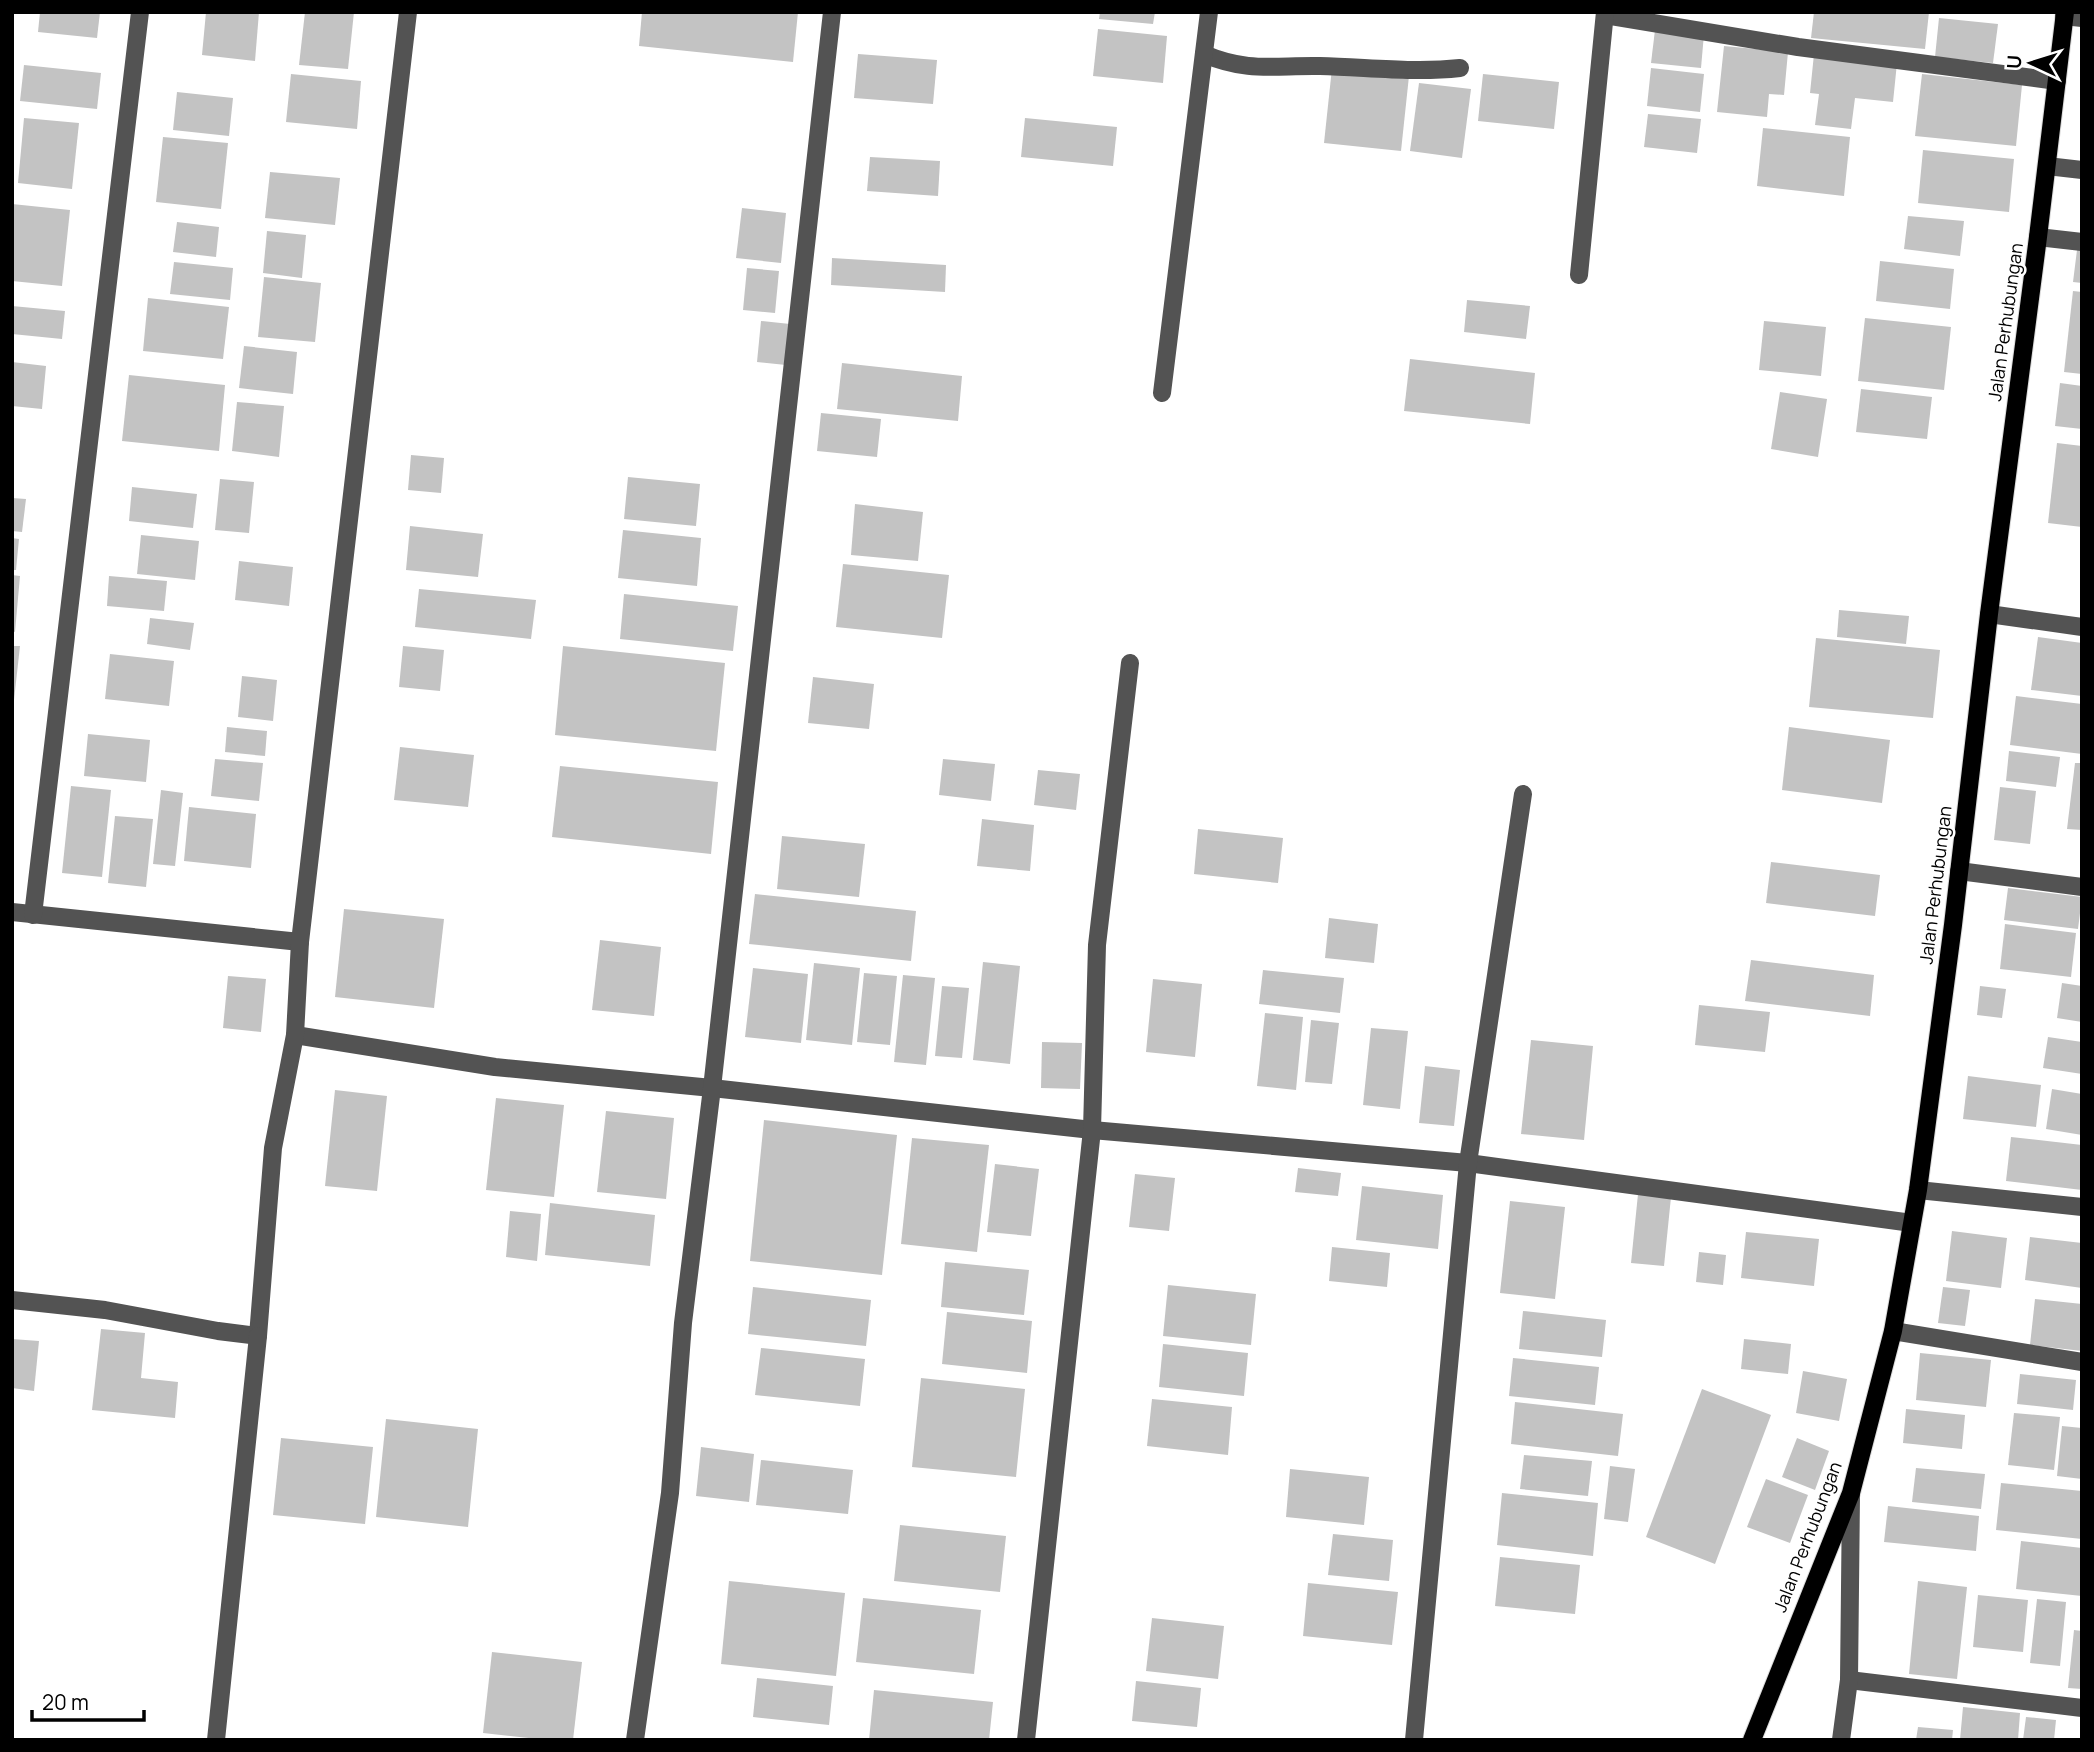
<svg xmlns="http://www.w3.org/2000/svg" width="2094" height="1752" font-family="Manrope,sans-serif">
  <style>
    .building { fill: #c3c3c3 }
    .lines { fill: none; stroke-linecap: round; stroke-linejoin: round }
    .major-casing { stroke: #dbdbdb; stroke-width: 20 }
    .minor { stroke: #535353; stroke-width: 18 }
    .major { stroke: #000; stroke-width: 18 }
    .labels { text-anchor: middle; stroke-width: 5; stroke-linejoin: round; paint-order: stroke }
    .street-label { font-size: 18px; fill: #000; stroke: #fff }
  </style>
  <rect width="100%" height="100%" fill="#fff"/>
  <g class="building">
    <polygon points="40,12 100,12 97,38 38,32"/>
    <polygon points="206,12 259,12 255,61 202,55"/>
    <polygon points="305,12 354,12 348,69 299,65"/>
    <polygon points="642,12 798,12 793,62 639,46"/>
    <polygon points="1100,12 1155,12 1153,24 1099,19"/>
    <polygon points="1814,12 1929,12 1925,49 1811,38"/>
    <polygon points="1939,18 1998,24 1993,63 1935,57"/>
    <polygon points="1098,29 1167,36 1163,83 1093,76"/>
    <polygon points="1655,30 1704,34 1701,68 1651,63"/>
    <polygon points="1724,46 1788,52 1784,95 1769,94 1767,117 1717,112"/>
    <polygon points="858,54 937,60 933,104 854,98"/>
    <polygon points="1814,54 1897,63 1893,102 1855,98 1851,129 1815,125 1819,94 1810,93"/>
    <polygon points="24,65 101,73 97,109 20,101"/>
    <polygon points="1332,68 1409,76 1401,151 1324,143"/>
    <polygon points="1651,68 1704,74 1700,112 1647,106"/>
    <polygon points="291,74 361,81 357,129 286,122"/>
    <polygon points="1483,74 1559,82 1554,129 1478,121"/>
    <polygon points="1922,74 2022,85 2016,146 1915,136"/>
    <polygon points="1419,83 1471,89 1462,158 1410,151"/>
    <polygon points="177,92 233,98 229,136 173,130"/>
    <polygon points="1648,114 1701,119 1697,153 1644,147"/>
    <polygon points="24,118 79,123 72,189 18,183"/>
    <polygon points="1025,118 1117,127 1113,166 1021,157"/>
    <polygon points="1763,128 1850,137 1844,196 1757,186"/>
    <polygon points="163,137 228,143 221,209 156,202"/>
    <polygon points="1923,150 2014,159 2009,212 1918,203"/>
    <polygon points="870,157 940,161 938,196 867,191"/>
    <polygon points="270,172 340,178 335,225 265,218"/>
    <polygon points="12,204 70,210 62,286 12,281"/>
    <polygon points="742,208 786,213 781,263 736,258"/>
    <polygon points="1908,216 1964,221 1960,256 1904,249"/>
    <polygon points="177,222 219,227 216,257 173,252"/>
    <polygon points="267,231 306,235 302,278 263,273"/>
    <polygon points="2078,242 2082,243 2082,283 2073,282"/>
    <polygon points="832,258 946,265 945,292 831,285"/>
    <polygon points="1880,261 1954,269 1950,309 1876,301"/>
    <polygon points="174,262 233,268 230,300 170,294"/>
    <polygon points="747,268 779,271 775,313 743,310"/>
    <polygon points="264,277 321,283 315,342 258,337"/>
    <polygon points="2073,291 2082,292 2082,374 2064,372"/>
    <polygon points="148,298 229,307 223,359 143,351"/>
    <polygon points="1467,300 1530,306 1526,339 1464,332"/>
    <polygon points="12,306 65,311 62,339 12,334"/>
    <polygon points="1865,318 1951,327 1944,390 1858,381"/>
    <polygon points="761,321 790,324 786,365 757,362"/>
    <polygon points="1764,321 1826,327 1821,376 1759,370"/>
    <polygon points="244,346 297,352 293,394 239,388"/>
    <polygon points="1410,359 1535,373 1530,424 1404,411"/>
    <polygon points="12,362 46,366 42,409 12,406"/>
    <polygon points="842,363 962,376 958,421 837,409"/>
    <polygon points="129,375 225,385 219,451 122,441"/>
    <polygon points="2060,383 2082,386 2082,429 2055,426"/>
    <polygon points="1861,389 1932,397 1927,439 1856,432"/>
    <polygon points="1780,392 1827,399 1818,457 1771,449"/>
    <polygon points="237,402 284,406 279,457 232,451"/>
    <polygon points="821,413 881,419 877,457 817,451"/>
    <polygon points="2057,443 2082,446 2082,527 2048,523"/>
    <polygon points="411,455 444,458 441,493 408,490"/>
    <polygon points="628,477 700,484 696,526 624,519"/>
    <polygon points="220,479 254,482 249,533 215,530"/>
    <polygon points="132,487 197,494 193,528 129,521"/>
    <polygon points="12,498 26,499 22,532 12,531"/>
    <polygon points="855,504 923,512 918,561 851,555"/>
    <polygon points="410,526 483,534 478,577 406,570"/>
    <polygon points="623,530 701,538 697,586 618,578"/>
    <polygon points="141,535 199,541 195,580 137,574"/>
    <polygon points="12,538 19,539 16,570 12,570"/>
    <polygon points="239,561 293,567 289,606 235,600"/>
    <polygon points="843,564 949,575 942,638 836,627"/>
    <polygon points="12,575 20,576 15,632 12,631"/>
    <polygon points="109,576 167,581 164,611 107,606"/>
    <polygon points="419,589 536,600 531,639 415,627"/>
    <polygon points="624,594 738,606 733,651 620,639"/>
    <polygon points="1839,610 1909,616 1906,644 1837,637"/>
    <polygon points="150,618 194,623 190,650 147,644"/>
    <polygon points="2038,637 2082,643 2082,696 2031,690"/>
    <polygon points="1816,638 1940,650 1933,718 1809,707"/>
    <polygon points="12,646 20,646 14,700 12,699"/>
    <polygon points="403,646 444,650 440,691 399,687"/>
    <polygon points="563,646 725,663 716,751 555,735"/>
    <polygon points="110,654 174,661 169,706 105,699"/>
    <polygon points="242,676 277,680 273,721 238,717"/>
    <polygon points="813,677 874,684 869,729 808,723"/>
    <polygon points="2016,696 2082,704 2082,754 2010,745"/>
    <polygon points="227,727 267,731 265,756 225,752"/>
    <polygon points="1789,727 1890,740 1882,803 1782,790"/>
    <polygon points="88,734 150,740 146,782 84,776"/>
    <polygon points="400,747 474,755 468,807 394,800"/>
    <polygon points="2009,751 2060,757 2056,787 2006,781"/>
    <polygon points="215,759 263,763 259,801 211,796"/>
    <polygon points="943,759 995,764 991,801 939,795"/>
    <polygon points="2075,763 2082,763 2082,830 2067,829"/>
    <polygon points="560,766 718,782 711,854 552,837"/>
    <polygon points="1038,770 1080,774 1076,810 1034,805"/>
    <polygon points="71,786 111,790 102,877 62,873"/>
    <polygon points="2000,787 2036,791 2030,844 1994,840"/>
    <polygon points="161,790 183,793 175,866 153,864"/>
    <polygon points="189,807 256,814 251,868 184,861"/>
    <polygon points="115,816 153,819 146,887 108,883"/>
    <polygon points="982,819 1034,825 1030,871 977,866"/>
    <polygon points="1198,829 1283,838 1278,883 1194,874"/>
    <polygon points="782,836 865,844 859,897 777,889"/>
    <polygon points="1771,862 1880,875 1875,916 1766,903"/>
    <polygon points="2008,888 2082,897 2078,929 2004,920"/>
    <polygon points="755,894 916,911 911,961 749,944"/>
    <polygon points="344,909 444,919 434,1008 335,997"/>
    <polygon points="1329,918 1378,924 1374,963 1325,958"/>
    <polygon points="2005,924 2076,933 2071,977 2000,969"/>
    <polygon points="600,940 661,947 654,1016 592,1010"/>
    <polygon points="1751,960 1874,975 1870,1016 1745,1001"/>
    <polygon points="983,962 1020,966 1010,1064 973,1060"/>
    <polygon points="814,963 860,968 852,1045 806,1040"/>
    <polygon points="753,968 808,974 801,1043 745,1037"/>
    <polygon points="1263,970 1344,978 1340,1013 1259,1004"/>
    <polygon points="864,973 897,976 890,1045 857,1042"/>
    <polygon points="903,975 935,978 926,1065 894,1062"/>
    <polygon points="228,976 266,979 261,1032 223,1028"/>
    <polygon points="1153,979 1202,984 1195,1057 1146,1052"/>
    <polygon points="2062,983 2082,986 2082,1022 2057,1018"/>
    <polygon points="942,986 969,988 962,1058 935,1056"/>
    <polygon points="1980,986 2006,989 2002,1018 1977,1015"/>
    <polygon points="1699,1005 1770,1012 1765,1052 1695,1045"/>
    <polygon points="1265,1013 1303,1017 1296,1090 1257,1086"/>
    <polygon points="1311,1020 1339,1023 1332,1084 1305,1082"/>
    <polygon points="1371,1028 1408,1031 1400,1109 1363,1105"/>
    <polygon points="2048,1037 2082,1042 2082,1074 2043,1068"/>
    <polygon points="1531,1040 1593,1046 1584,1140 1521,1134"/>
    <polygon points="1042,1042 1082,1043 1080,1089 1041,1088"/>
    <polygon points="1425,1066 1460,1070 1454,1126 1419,1123"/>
    <polygon points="1968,1076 2041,1085 2036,1127 1963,1119"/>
    <polygon points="2052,1089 2082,1094 2082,1135 2046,1129"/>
    <polygon points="335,1090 387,1096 377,1191 325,1186"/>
    <polygon points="496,1098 564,1105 554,1197 486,1190"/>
    <polygon points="606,1111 674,1118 666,1199 597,1192"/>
    <polygon points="764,1120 897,1135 882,1275 750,1261"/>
    <polygon points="2011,1137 2082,1145 2082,1190 2006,1181"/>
    <polygon points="912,1138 989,1145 977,1252 901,1244"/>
    <polygon points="995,1164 1039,1169 1031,1236 987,1232"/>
    <polygon points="1298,1168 1341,1173 1338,1196 1295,1192"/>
    <polygon points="1135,1174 1175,1178 1169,1231 1129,1227"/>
    <polygon points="1362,1186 1443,1195 1438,1249 1356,1240"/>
    <polygon points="1638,1194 1671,1197 1664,1266 1631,1263"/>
    <polygon points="1510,1201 1565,1207 1555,1299 1500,1293"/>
    <polygon points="550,1203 655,1215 650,1266 545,1255"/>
    <polygon points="510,1211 541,1214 537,1261 506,1257"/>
    <polygon points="1952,1231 2007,1238 2001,1288 1946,1281"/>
    <polygon points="1746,1232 1819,1239 1814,1286 1741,1278"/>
    <polygon points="2030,1237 2082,1243 2082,1288 2025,1280"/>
    <polygon points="1332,1247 1390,1253 1387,1287 1329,1281"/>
    <polygon points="1699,1252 1726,1255 1723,1285 1696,1282"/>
    <polygon points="945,1262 1029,1270 1024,1315 941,1307"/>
    <polygon points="1168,1285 1256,1294 1251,1345 1163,1336"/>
    <polygon points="753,1287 871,1300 866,1346 748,1334"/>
    <polygon points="1943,1287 1970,1290 1965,1326 1938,1323"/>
    <polygon points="2035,1299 2082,1304 2082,1351 2030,1345"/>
    <polygon points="1523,1311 1606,1320 1602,1357 1519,1349"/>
    <polygon points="947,1312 1032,1321 1027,1373 942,1364"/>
    <polygon points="101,1329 145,1333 141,1378 178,1382 175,1418 92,1410"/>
    <polygon points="12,1339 39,1341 34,1391 12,1388"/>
    <polygon points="1744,1339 1791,1344 1788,1374 1741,1369"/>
    <polygon points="1163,1344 1248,1353 1244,1396 1159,1387"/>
    <polygon points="761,1348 865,1359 860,1406 755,1395"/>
    <polygon points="1920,1353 1991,1360 1986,1407 1916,1400"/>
    <polygon points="1513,1358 1599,1367 1595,1405 1509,1396"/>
    <polygon points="1803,1371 1847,1379 1839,1421 1796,1413"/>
    <polygon points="2020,1374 2076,1380 2073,1410 2017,1404"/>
    <polygon points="921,1378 1025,1389 1016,1477 912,1467"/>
    <polygon points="1702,1389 1771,1415 1715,1564 1646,1537"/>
    <polygon points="1152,1399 1232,1407 1228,1455 1147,1446"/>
    <polygon points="1515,1402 1623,1414 1618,1456 1511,1444"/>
    <polygon points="1906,1409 1965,1415 1962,1449 1903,1443"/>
    <polygon points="2014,1413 2060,1417 2054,1470 2008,1465"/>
    <polygon points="386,1419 478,1429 468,1527 376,1517"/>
    <polygon points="2062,1426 2082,1428 2082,1479 2057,1476"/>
    <polygon points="281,1438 373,1447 365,1524 273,1515"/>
    <polygon points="1797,1438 1829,1451 1815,1490 1782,1477"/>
    <polygon points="701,1447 754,1454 749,1502 696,1496"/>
    <polygon points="1524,1455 1592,1461 1588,1496 1520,1489"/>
    <polygon points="761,1460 853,1470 848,1514 756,1505"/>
    <polygon points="1610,1466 1635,1469 1628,1522 1604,1519"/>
    <polygon points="1916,1468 1985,1474 1981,1509 1912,1502"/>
    <polygon points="1290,1469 1369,1477 1364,1525 1286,1517"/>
    <polygon points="1766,1479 1808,1495 1790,1543 1747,1527"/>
    <polygon points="2001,1483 2082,1491 2082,1539 1996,1530"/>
    <polygon points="1502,1493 1598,1503 1593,1556 1497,1545"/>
    <polygon points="1888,1506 1979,1516 1976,1551 1884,1542"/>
    <polygon points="900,1525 1006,1536 1000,1592 894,1581"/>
    <polygon points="1333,1534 1393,1540 1389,1581 1328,1575"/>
    <polygon points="2021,1541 2082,1548 2082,1596 2016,1589"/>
    <polygon points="1500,1557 1580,1565 1575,1614 1495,1606"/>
    <polygon points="729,1581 845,1593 836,1676 721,1664"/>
    <polygon points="1918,1581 1967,1587 1957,1679 1909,1674"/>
    <polygon points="1308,1583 1398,1592 1392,1645 1303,1636"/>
    <polygon points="1978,1595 2028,1600 2023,1652 1973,1647"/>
    <polygon points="863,1598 981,1610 974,1674 856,1662"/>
    <polygon points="2037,1599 2066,1602 2060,1666 2030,1663"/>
    <polygon points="1152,1618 1224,1626 1218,1679 1146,1671"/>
    <polygon points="2074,1630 2082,1631 2082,1689 2068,1688"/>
    <polygon points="492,1652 582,1662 573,1740 547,1740 483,1733"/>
    <polygon points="757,1678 833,1686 829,1725 753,1717"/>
    <polygon points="1136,1681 1201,1688 1197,1727 1132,1721"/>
    <polygon points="874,1690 993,1702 989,1740 869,1740"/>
    <polygon points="1963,1707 2020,1713 2018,1740 1960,1740"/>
    <polygon points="2026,1717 2056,1720 2054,1740 2023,1740"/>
    <polygon points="1918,1727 1953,1730 1952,1740 1916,1740"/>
  </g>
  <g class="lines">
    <g class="major-casing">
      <polyline id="major" points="1752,1740 1851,1493 1893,1331 1918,1190 1953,925 1989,614 2038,237 2065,12"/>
    </g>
    <g class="minor">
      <polyline points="1605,15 1798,47 2057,81"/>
      <polyline points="2064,16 2082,18"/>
      <path d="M 1204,54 C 1248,73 1276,65 1320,66 C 1367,67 1413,73 1460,68"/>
      <polyline points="2047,166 2082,170"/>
      <polyline points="2038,237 2082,242"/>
      <polyline points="1579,275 1605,12"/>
      <polyline points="1162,393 1209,12"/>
      <polyline points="1989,614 2082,627"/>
      <polyline points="1959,871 2082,887"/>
      <polyline points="12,912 300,942"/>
      <polyline points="33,915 140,12"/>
      <polyline points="295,1035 495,1067 712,1088 1092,1130 1468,1163 1912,1223"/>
      <polyline points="1918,1190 2082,1207"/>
      <polyline points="12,1300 105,1310 218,1331 258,1336 273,1148 295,1035 300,942 408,12"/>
      <polyline points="1893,1331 2082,1362"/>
      <polyline points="1849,1680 2082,1708"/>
      <polyline points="216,1740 258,1336"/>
      <polyline points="635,1740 670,1493 683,1323 712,1088 832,12"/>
      <polyline points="1026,1740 1092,1130 1097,945 1130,663"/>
      <polyline points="1414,1740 1468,1163 1523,794"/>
      <polyline points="1841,1740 1849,1680 1851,1495"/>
    </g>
    <use href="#major" class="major"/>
  </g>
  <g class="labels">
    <g class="street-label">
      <text transform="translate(2006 322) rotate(-82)" y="6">Jalan Perhubungan</text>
      <text transform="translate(1936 885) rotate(-83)" y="6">Jalan Perhubungan</text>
      <text transform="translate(1808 1537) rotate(-69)" y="6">Jalan Perhubungan</text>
    </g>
  </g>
  <rect width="2094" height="1752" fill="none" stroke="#000000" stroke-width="28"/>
  <g transform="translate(2031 63) rotate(274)" stroke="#ffffff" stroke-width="5" paint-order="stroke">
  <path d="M0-5L12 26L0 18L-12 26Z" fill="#000000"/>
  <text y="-10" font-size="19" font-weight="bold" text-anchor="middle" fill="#000000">U</text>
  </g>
  <path d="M32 1710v10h112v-10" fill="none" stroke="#000000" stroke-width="3.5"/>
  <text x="42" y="1710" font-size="21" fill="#000000" stroke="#ffffff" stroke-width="5" paint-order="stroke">20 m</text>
</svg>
